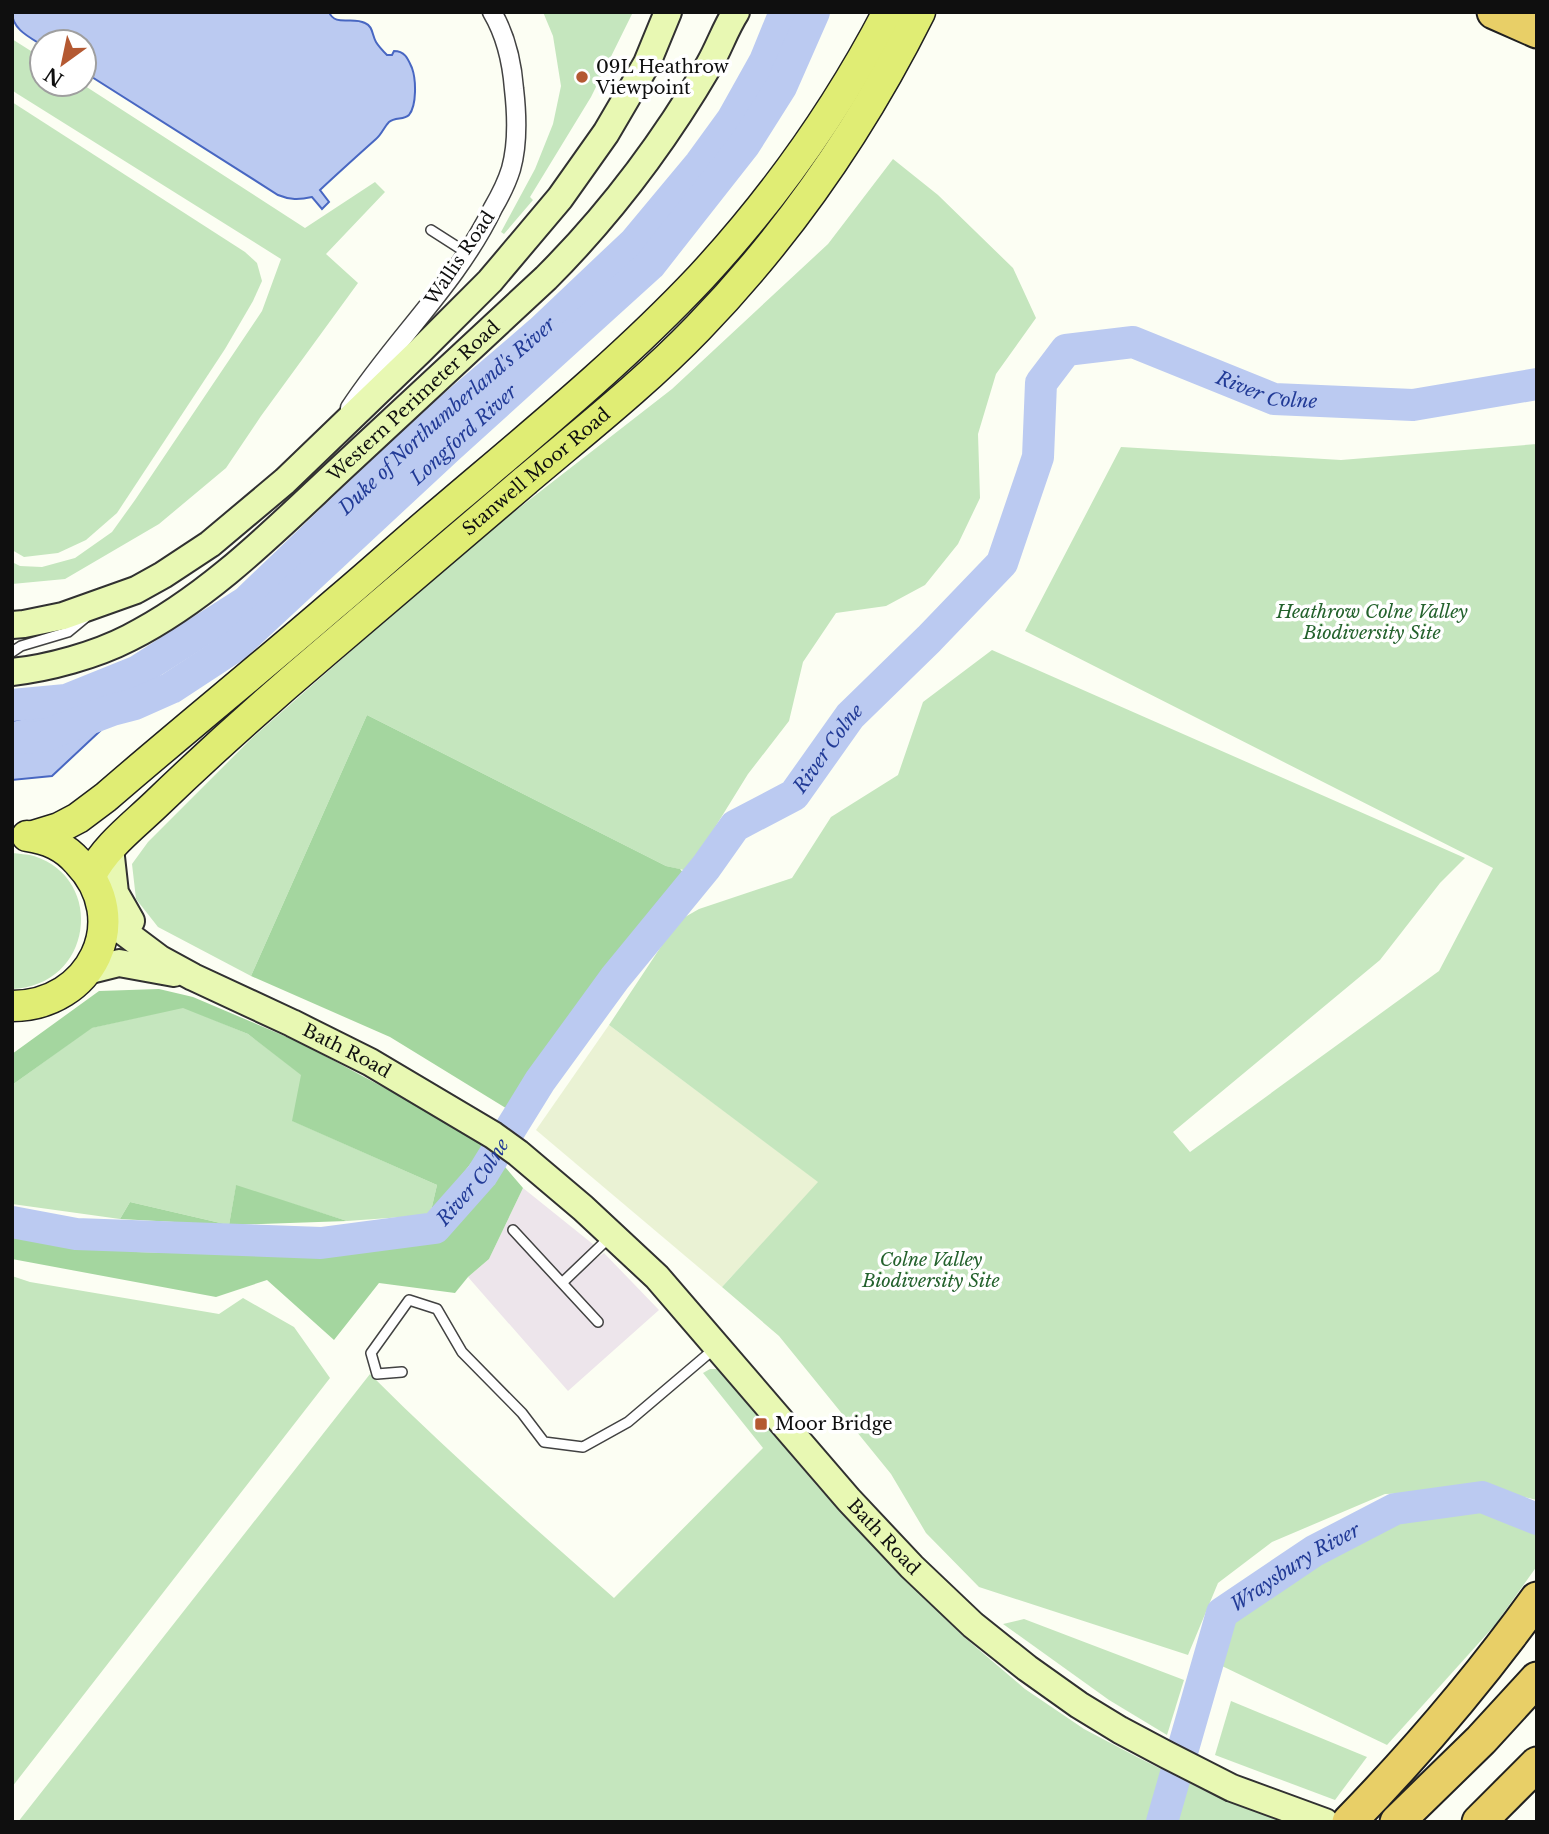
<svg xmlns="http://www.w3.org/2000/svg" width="1549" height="1834" font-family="'Libre Baskerville',serif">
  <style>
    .industrial { fill: #ede5eb }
    .farmland { fill: #eaf2d4 }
    .green { fill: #c5e6be }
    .forest { fill: #a4d69f }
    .water { fill: #bbcaf1; stroke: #4867c2; stroke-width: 2 }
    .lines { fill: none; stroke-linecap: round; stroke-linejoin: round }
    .river { stroke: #bbcaf1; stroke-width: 32 }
    .lane-casing { stroke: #424242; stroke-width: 12 }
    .street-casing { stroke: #424242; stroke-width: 21 }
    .secondary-casing { stroke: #313131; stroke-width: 30 }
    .primary-casing { stroke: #202020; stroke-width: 33 }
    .highway-casing { stroke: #202020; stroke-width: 37 }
    .lane { stroke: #fff; stroke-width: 9 }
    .street { stroke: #fff; stroke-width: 18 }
    .secondary { stroke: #e8f8b3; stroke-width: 26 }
    .primary { stroke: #e0ed74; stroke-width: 30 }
    .highway { stroke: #e8cf67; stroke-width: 33 }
    .poi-dot { fill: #b45932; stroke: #fff; stroke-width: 2.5 }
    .labels { text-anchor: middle; stroke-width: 7; stroke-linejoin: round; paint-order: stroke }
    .poi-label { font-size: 18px; fill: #0f0f0f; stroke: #fff; text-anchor: start }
    .street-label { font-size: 18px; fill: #0f0f0f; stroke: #fff }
    .park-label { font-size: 18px; font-style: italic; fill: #24622d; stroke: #fff }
    .water-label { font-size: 19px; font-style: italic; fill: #223b97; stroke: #fff }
  </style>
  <rect width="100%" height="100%" fill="#fcfef3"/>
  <polygon class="industrial" points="523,1188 594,1245 590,1251 597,1258 604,1253 659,1310 568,1391 468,1277 489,1259"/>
  <polygon class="farmland" points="609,1025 819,1182 722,1287 536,1130"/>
  <g class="green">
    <polygon points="543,12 633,12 591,97 530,197 533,200 504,234 501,232 535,169 553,124 561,86 553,36"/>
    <polygon points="12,39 42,58 42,84 82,84 305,228 375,182 385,192 326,254 358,283 261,416 226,468 159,524 65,579 12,584 12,562 20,566 42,567 75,558 112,532 135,500 262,311 281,259 16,93 12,90"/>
    <polygon points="12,102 245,252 257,263 262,281 253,301 225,349 117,513 86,540 58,553 24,557 12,550"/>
    <polygon points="893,159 938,195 1013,268 1036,318 996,374 978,434 980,498 958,544 925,585 886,606 836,613 803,662 789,721 748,774 688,871 666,866 367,715 251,976 158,927 136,899 132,864 148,842 251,739 474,543 672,389 828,244"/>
    <polygon points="1537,444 1537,1500 1494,1490 1385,1494 1272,1542 1218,1583 1188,1655 979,1587 926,1533 891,1474 779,1336 722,1287 818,1182 609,1025 678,921 699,909 792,878 831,817 898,775 923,702 992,650 1465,858 1440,883 1380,960 1173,1132 1190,1152 1439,971 1493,868 1025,631 1121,447 1341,460"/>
    <path d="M 12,853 C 19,854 27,854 34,856 C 106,879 93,986 12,989 Z"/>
    <polygon points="183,1007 248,1034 302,1075 293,1121 437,1185 430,1215 347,1221 236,1186 229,1225 130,1202 120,1219 12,1204 12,1085 91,1028"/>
    <polygon points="12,1276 30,1282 219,1314 243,1298 294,1327 330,1378 12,1787"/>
    <path d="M 710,1369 L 717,1369 L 726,1374 L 775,1436 L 817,1486 L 881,1555 L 964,1637 L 1025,1689 L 1084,1729 L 1137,1757 L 1213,1795 L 1285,1822 L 18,1822 L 370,1374 C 448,1452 531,1525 614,1598 L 763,1448 L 703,1373 Z"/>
    <polygon points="1484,1509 1537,1533 1537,1566 1495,1625 1387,1745 1222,1666 1232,1619 1302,1566 1399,1516"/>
    <polygon points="1024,1619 1184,1680 1167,1735 1109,1700 1003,1624"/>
    <polygon points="1231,1701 1367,1757 1335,1800 1215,1755"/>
  </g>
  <g class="forest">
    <polygon points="367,715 666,866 680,869 686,876 605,970 509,1110 390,1037 251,976"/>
    <polygon points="159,989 193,997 301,1043 487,1143 430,1215 437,1185 292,1121 301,1075 248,1034 183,1008 92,1028 12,1085 12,1054 99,991"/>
    <polygon points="500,1161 523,1188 489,1259 468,1277 455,1293 379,1283 334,1340 267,1280 216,1297 12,1259 12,1235 136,1252 267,1255 397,1247 443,1240"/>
    <polygon points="236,1185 347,1221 229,1225 120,1219 130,1202 229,1225"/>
  </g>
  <g class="water">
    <path d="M 12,12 L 329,12 C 335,27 352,16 365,23 C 373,26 372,35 376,42 C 379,47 383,51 387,55 L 392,55 L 394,51 C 405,51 408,59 412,68 C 416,79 417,105 409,115 C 404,120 395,117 389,122 C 384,127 382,134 376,139 C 357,156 338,173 320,190 L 329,202 L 322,209 L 312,197 C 299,200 290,200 278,195 L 84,72 L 84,42 L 42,42 L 42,45 C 29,37 12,29 12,12 Z"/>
    <polygon points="107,700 115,717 52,776 12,780 12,721"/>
  </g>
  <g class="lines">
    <g class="river">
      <path id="s1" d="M 12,705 L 66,700 L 138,671 L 246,602 L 427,429 L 540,332 L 635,242 L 700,164 L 732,120 L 765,61 L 785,12"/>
      <path id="s2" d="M 12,738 L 41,737 L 112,710 L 135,704 L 171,688 L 235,646 L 448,448 L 650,265 L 745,144 L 781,87 L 814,12"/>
      <path id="s3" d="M 12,1222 L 76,1234 L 321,1243 L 435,1228 L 482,1175 L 540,1081 L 615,978 L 706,867 L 735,826 L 794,795 L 850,716 L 929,639 L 1002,563 L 1038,457 L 1041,383 L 1066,350 L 1133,342 L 1274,399 L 1413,405 L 1537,384"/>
      <path id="s4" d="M 1162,1822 L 1222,1613 L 1314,1551 L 1395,1509 L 1482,1497 L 1537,1519"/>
    </g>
    <g class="lane-casing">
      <g id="lane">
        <polyline points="431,230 467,253"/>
        <polyline points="12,652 21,646 68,632 85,618"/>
        <polyline points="513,1230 598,1322"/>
        <polyline points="563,1282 611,1236"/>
        <polyline points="402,1372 377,1374 371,1353 409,1300 437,1309 462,1352 522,1413 544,1442 583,1447 628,1422 714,1349"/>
      </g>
    </g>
    <g class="street-casing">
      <path id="street" d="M 350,408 C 395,339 457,283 493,208 C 500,196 507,182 511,169 C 518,144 517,115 514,89 C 512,63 505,34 492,12"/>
    </g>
    <g class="secondary-casing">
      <g id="secondary">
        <polyline points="12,625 24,624 63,616 136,590 163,575 210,544 285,481 420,351 490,281 560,198 606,133 647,63 668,12"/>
        <path id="s5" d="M 12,672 C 49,668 96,655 129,638 C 212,596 280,525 348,462 C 414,401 480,340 546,278 C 609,215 664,142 709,65 C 719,48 725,29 736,12"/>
        <polyline points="110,848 115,893 131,921"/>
        <path id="s6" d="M 102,904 L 120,929 L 160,959 L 193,977 L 292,1023 L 370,1062 L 493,1135 L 518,1153 L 583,1208 L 657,1277 L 849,1500 L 912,1567 L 973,1625 L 1027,1668 L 1079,1705 L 1120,1730 L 1167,1755 L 1232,1788 L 1325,1822"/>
        <polyline points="87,971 119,963 174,973"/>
      </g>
    </g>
    <g class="primary-casing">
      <g id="primary">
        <path d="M 33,836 L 59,828 L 78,818 L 106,797 C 181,732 258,670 333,605 C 370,574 406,541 443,510 C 531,435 622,361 701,277 C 775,197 838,108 888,12"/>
        <path id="s7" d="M 91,875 C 105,847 133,826 156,804 C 211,751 268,700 327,650 C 393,593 459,537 525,481 C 584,431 645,383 698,328 C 788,235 862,128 920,12"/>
        <path d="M 12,1006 C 91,1006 134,920 78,862 C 64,846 48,839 27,836"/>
      </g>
    </g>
    <g class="highway-casing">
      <g id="highway">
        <polyline points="1494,12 1537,31"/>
        <path d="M 1349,1822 C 1417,1752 1480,1678 1537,1599"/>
        <polyline points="1397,1822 1481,1740 1537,1679"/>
        <polyline points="1479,1822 1537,1764"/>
      </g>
    </g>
    <use href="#lane" class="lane"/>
    <use href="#street" class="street"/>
    <use href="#secondary" class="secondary"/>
    <use href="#primary" class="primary"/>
    <use href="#highway" class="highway"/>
  </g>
  <g class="poi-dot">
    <circle cx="582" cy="77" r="7"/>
    <rect x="754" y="1417" width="14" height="14" rx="3.5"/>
  </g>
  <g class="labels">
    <g class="poi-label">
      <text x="596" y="73">09L Heathrow<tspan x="596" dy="21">Viewpoint</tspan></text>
      <text x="775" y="1430">Moor Bridge</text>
    </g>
    <g class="street-label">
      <text transform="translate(460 258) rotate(-56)" y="6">Wallis Road</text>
      <text dy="6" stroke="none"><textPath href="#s5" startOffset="494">Western Perimeter Road</textPath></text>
      <text dy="6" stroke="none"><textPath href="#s7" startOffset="602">Stanwell Moor Road</textPath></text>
      <text dy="6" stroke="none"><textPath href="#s6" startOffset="289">Bath Road</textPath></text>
      <text dy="6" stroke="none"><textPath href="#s6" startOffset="1020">Bath Road</textPath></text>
    </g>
    <g class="park-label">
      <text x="1372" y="618">Heathrow Colne Valley<tspan x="1372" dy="21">Biodiversity Site</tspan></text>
      <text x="931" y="1266">Colne Valley<tspan x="931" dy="21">Biodiversity Site</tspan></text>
    </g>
    <g class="water-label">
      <text dy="7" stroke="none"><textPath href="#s3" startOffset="1745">River Colne</textPath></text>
      <text dy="7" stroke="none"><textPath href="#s1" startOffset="534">Duke of Northumberland's River</textPath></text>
      <text dy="7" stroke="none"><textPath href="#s2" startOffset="556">Longford River</textPath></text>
      <text dy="7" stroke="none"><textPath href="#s3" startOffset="1052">River Colne</textPath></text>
      <text dy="7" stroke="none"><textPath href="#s3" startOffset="485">River Colne</textPath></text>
      <text dy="7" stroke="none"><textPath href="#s4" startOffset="304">Wraysbury River</textPath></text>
    </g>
  </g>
  <rect width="1549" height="1834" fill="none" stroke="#0f0f0f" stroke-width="28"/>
  <g transform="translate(63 63) rotate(213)"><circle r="33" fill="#ffffff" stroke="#9f9f9f" stroke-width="2"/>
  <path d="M0-5L12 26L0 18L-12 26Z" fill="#b45932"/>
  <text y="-10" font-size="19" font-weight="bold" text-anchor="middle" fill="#0f0f0f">N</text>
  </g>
</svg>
